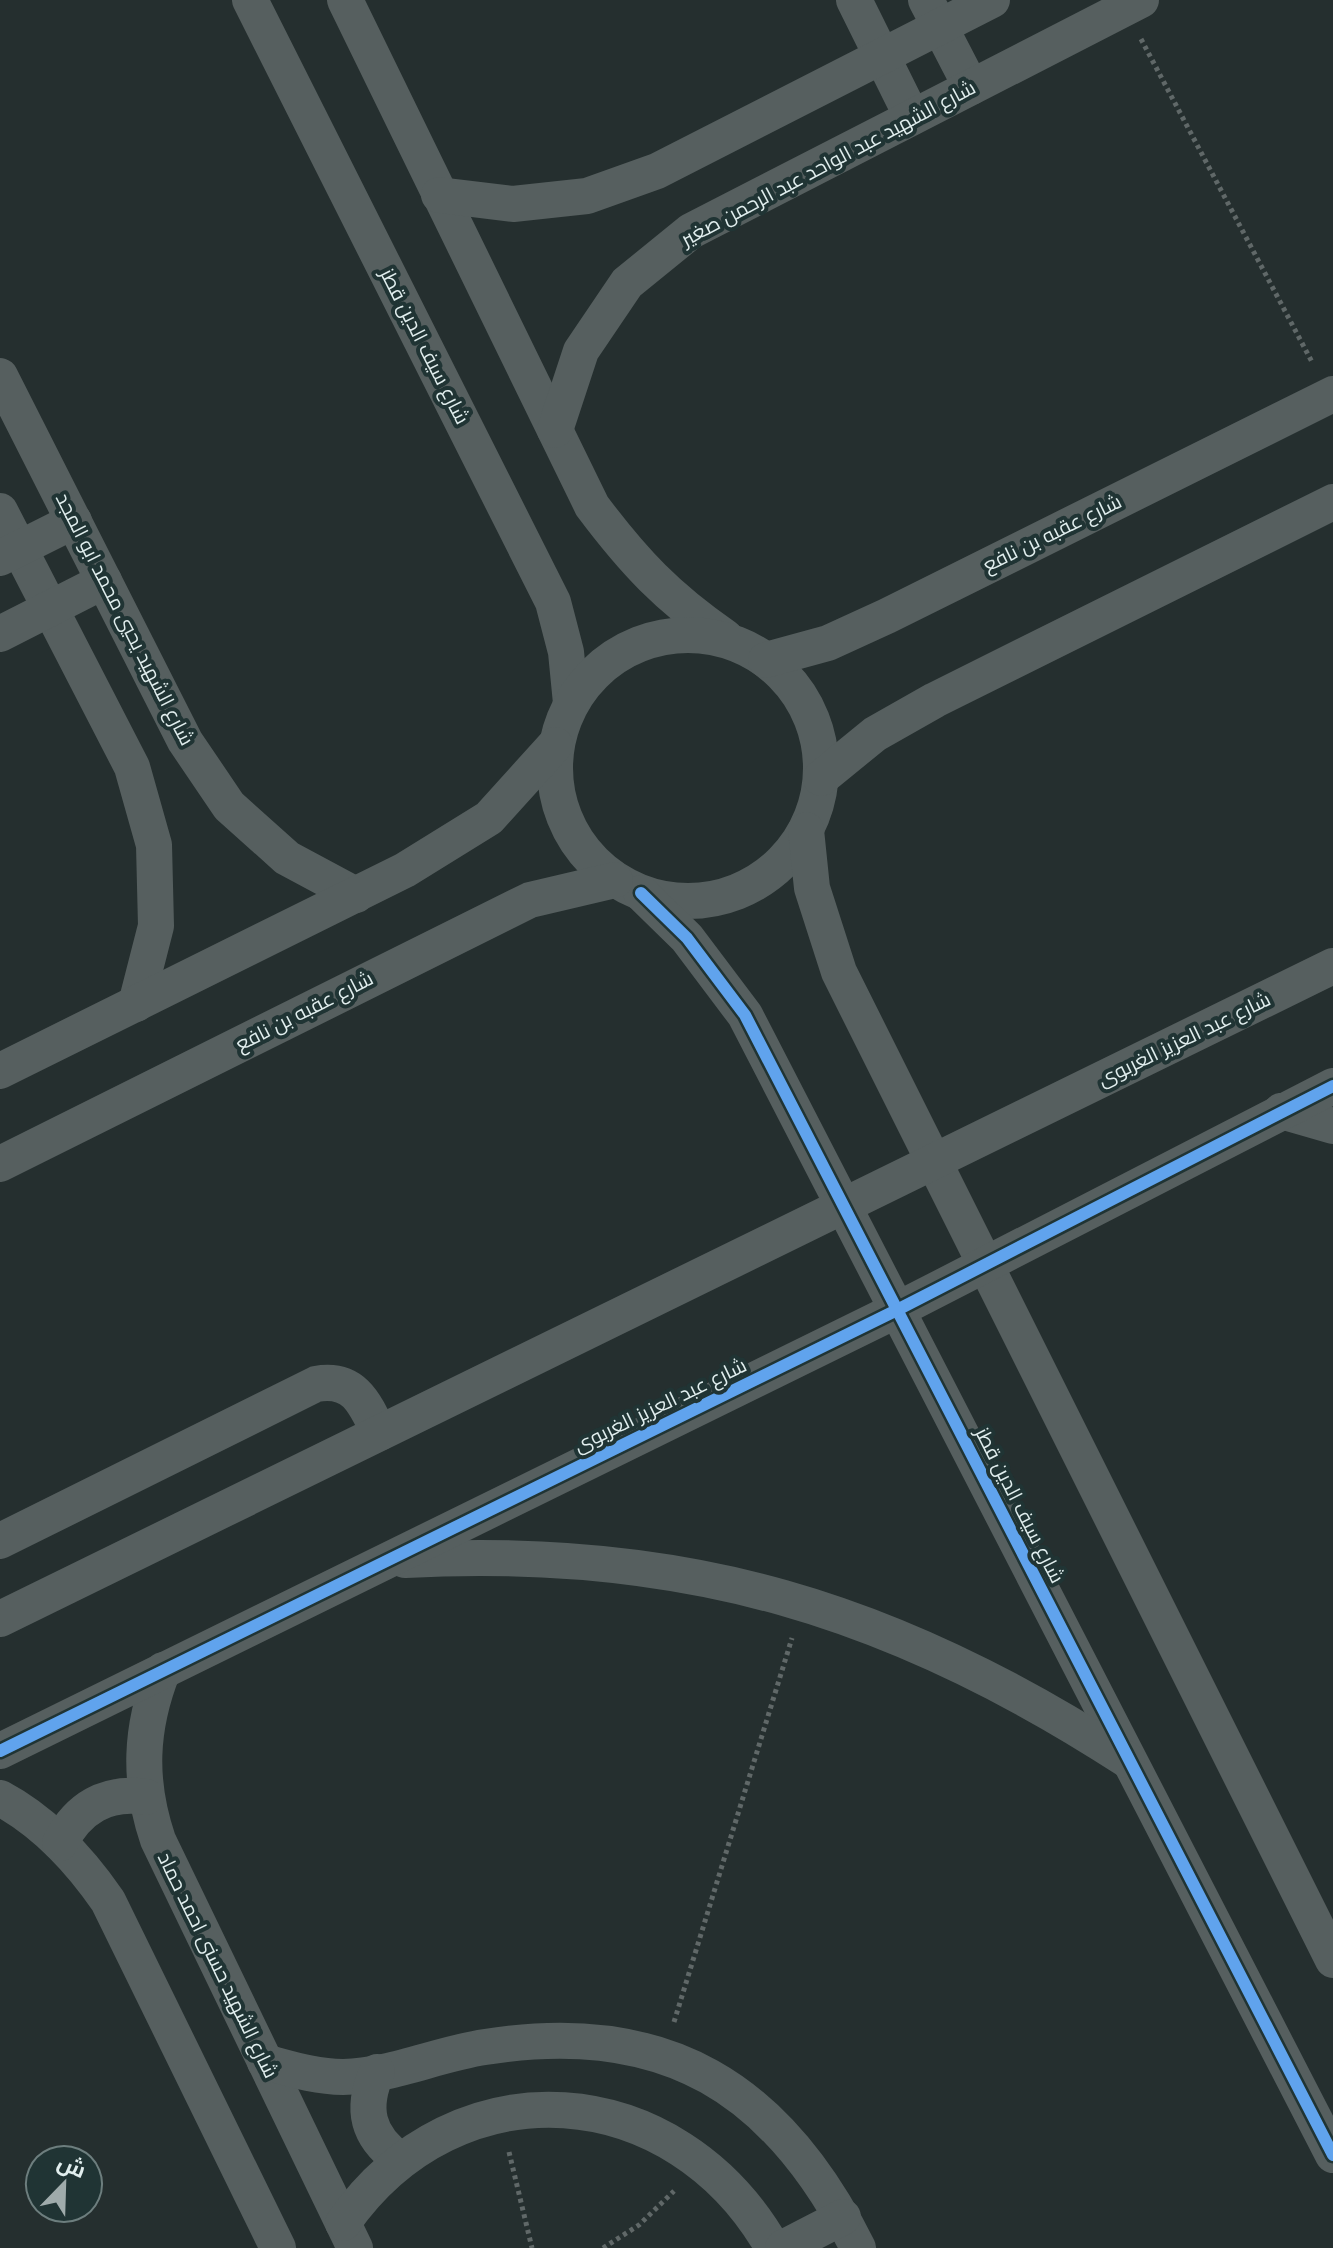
<svg xmlns="http://www.w3.org/2000/svg" width="1333" height="2248" font-family="Lato,Cairo,sans-serif">
  <style>
    .lines { fill: none; stroke-linecap: round; stroke-linejoin: round }
    .path { stroke: #606868; stroke-width: 5; stroke-dasharray: 4 4; stroke-linecap: butt }
    .street { stroke: #565f5f; stroke-width: 36 }
    .cycleway-casing { stroke: #203434; stroke-width: 17 }
    .cycleway { stroke: #60a3ed; stroke-width: 12 }
    .labels { text-anchor: middle; stroke-width: 8; stroke-linejoin: round; paint-order: stroke }
    .street-label { font-size: 20px; fill: #e1eeee; stroke: #203434 }
  </style>
  <rect width="100%" height="100%" fill="#252f2f"/>
  <g class="lines">
    <g class="path">
      <polyline points="1141,39 1312,362"/>
      <polyline points="674,2022 792,1638"/>
      <polyline points="509,2152 532,2248"/>
      <polyline points="603,2248 639,2225 674,2191"/>
    </g>
    <g class="street">
      <polyline points="250,0 553,602 566,652 571,703"/>
      <path d="M 345,0 L 592,506 C 634,562 667,597 725,637"/>
      <polyline points="854,0 912,117"/>
      <polyline points="926,0 971,87"/>
      <polyline points="439,195 513,204 587,196 657,171 992,0"/>
      <polyline points="0,376 185,741 229,806 287,858 356,895"/>
      <polyline points="555,430 581,351 627,283 691,231 1141,0"/>
      <polyline points="0,511 132,767 154,845 156,926 136,1004"/>
      <polyline points="0,558 74,521"/>
      <polyline points="0,634 104,581"/>
      <circle cx="688" cy="768" r="133"/>
      <polyline points="766,660 828,643 887,616 1333,394"/>
      <polyline points="821,778 875,734 935,700 1333,502"/>
      <polyline points="806,830 812,888 839,972 1333,1960"/>
      <polyline points="641,893 687,938 745,1015 1333,2155"/>
      <polyline points="0,1071 405,870 489,818 555,745"/>
      <polyline points="1281,1111 1333,1126"/>
      <polyline points="0,1164 530,900 615,880"/>
      <path d="M 0,1541 L 316,1384 C 354,1377 365,1403 379,1433"/>
      <path d="M 405,1560 C 683,1545 895,1609 1127,1760"/>
      <polyline points="0,1619 1333,966"/>
      <path d="M 163,1670 C 140,1728 138,1781 158,1840 L 355,2248"/>
      <polyline points="0,1751 897,1310 1333,1086"/>
      <path d="M 0,1798 C 45,1822 79,1859 108,1901 L 278,2248"/>
      <path d="M 60,1843 C 78,1808 106,1791 146,1797"/>
      <path d="M 265,2062 C 291,2069 316,2077 343,2077 C 391,2076 438,2054 485,2047 C 666,2018 778,2088 858,2248"/>
      <path d="M 377,2072 C 361,2108 367,2136 399,2159"/>
      <path d="M 343,2223 C 457,2060 676,2077 773,2248"/>
      <polyline points="783,2248 843,2217"/>
    </g>
    <g class="cycleway-casing">
      <g id="cycleway">
        <polyline points="641,893 687,938 745,1015 1333,2155"/>
        <polyline points="0,1751 897,1310 1333,1086"/>
      </g>
    </g>
    <use href="#cycleway" class="cycleway"/>
  </g>
  <g class="labels">
    <g class="street-label">
      <text transform="translate(828 163) rotate(-28)" y="7">شارع الشهيد عبد الواحد عبد الرحمن صغير</text>
      <text transform="translate(425 346) rotate(63)" y="7">شارع سيف الدين قطز</text>
      <text transform="translate(1052 533) rotate(-26)" y="7">شارع عقبه بن نافع</text>
      <text transform="translate(125 619) rotate(63)" y="7">شارع الشهيد يحيي محمد ابو المجد</text>
      <text transform="translate(304 1011) rotate(-27)" y="7">شارع عقبه بن نافع</text>
      <text transform="translate(1184 1039) rotate(-26)" y="7">شارع عبد العزيز الغربوى</text>
      <text transform="translate(660 1405) rotate(-26)" y="7">شارع عبد العزيز الغربوى</text>
      <text transform="translate(1020 1505) rotate(63)" y="7">شارع سيف الدين قطز</text>
      <text transform="translate(218 1965) rotate(64)" y="7">شارع الشهيد حسنى احمد حماد</text>
    </g>
  </g>
  <g transform="translate(64 2184) rotate(23)"><circle r="38" fill="#203434" stroke="#6d7e7e" stroke-width="2"/>
  <path d="M0-6L14 30L0 20L-14 30Z" fill="#9fabab"/>
  <text y="-12" font-size="22" font-weight="bold" text-anchor="middle" fill="#e1eeee">ش</text>
  </g>
</svg>
